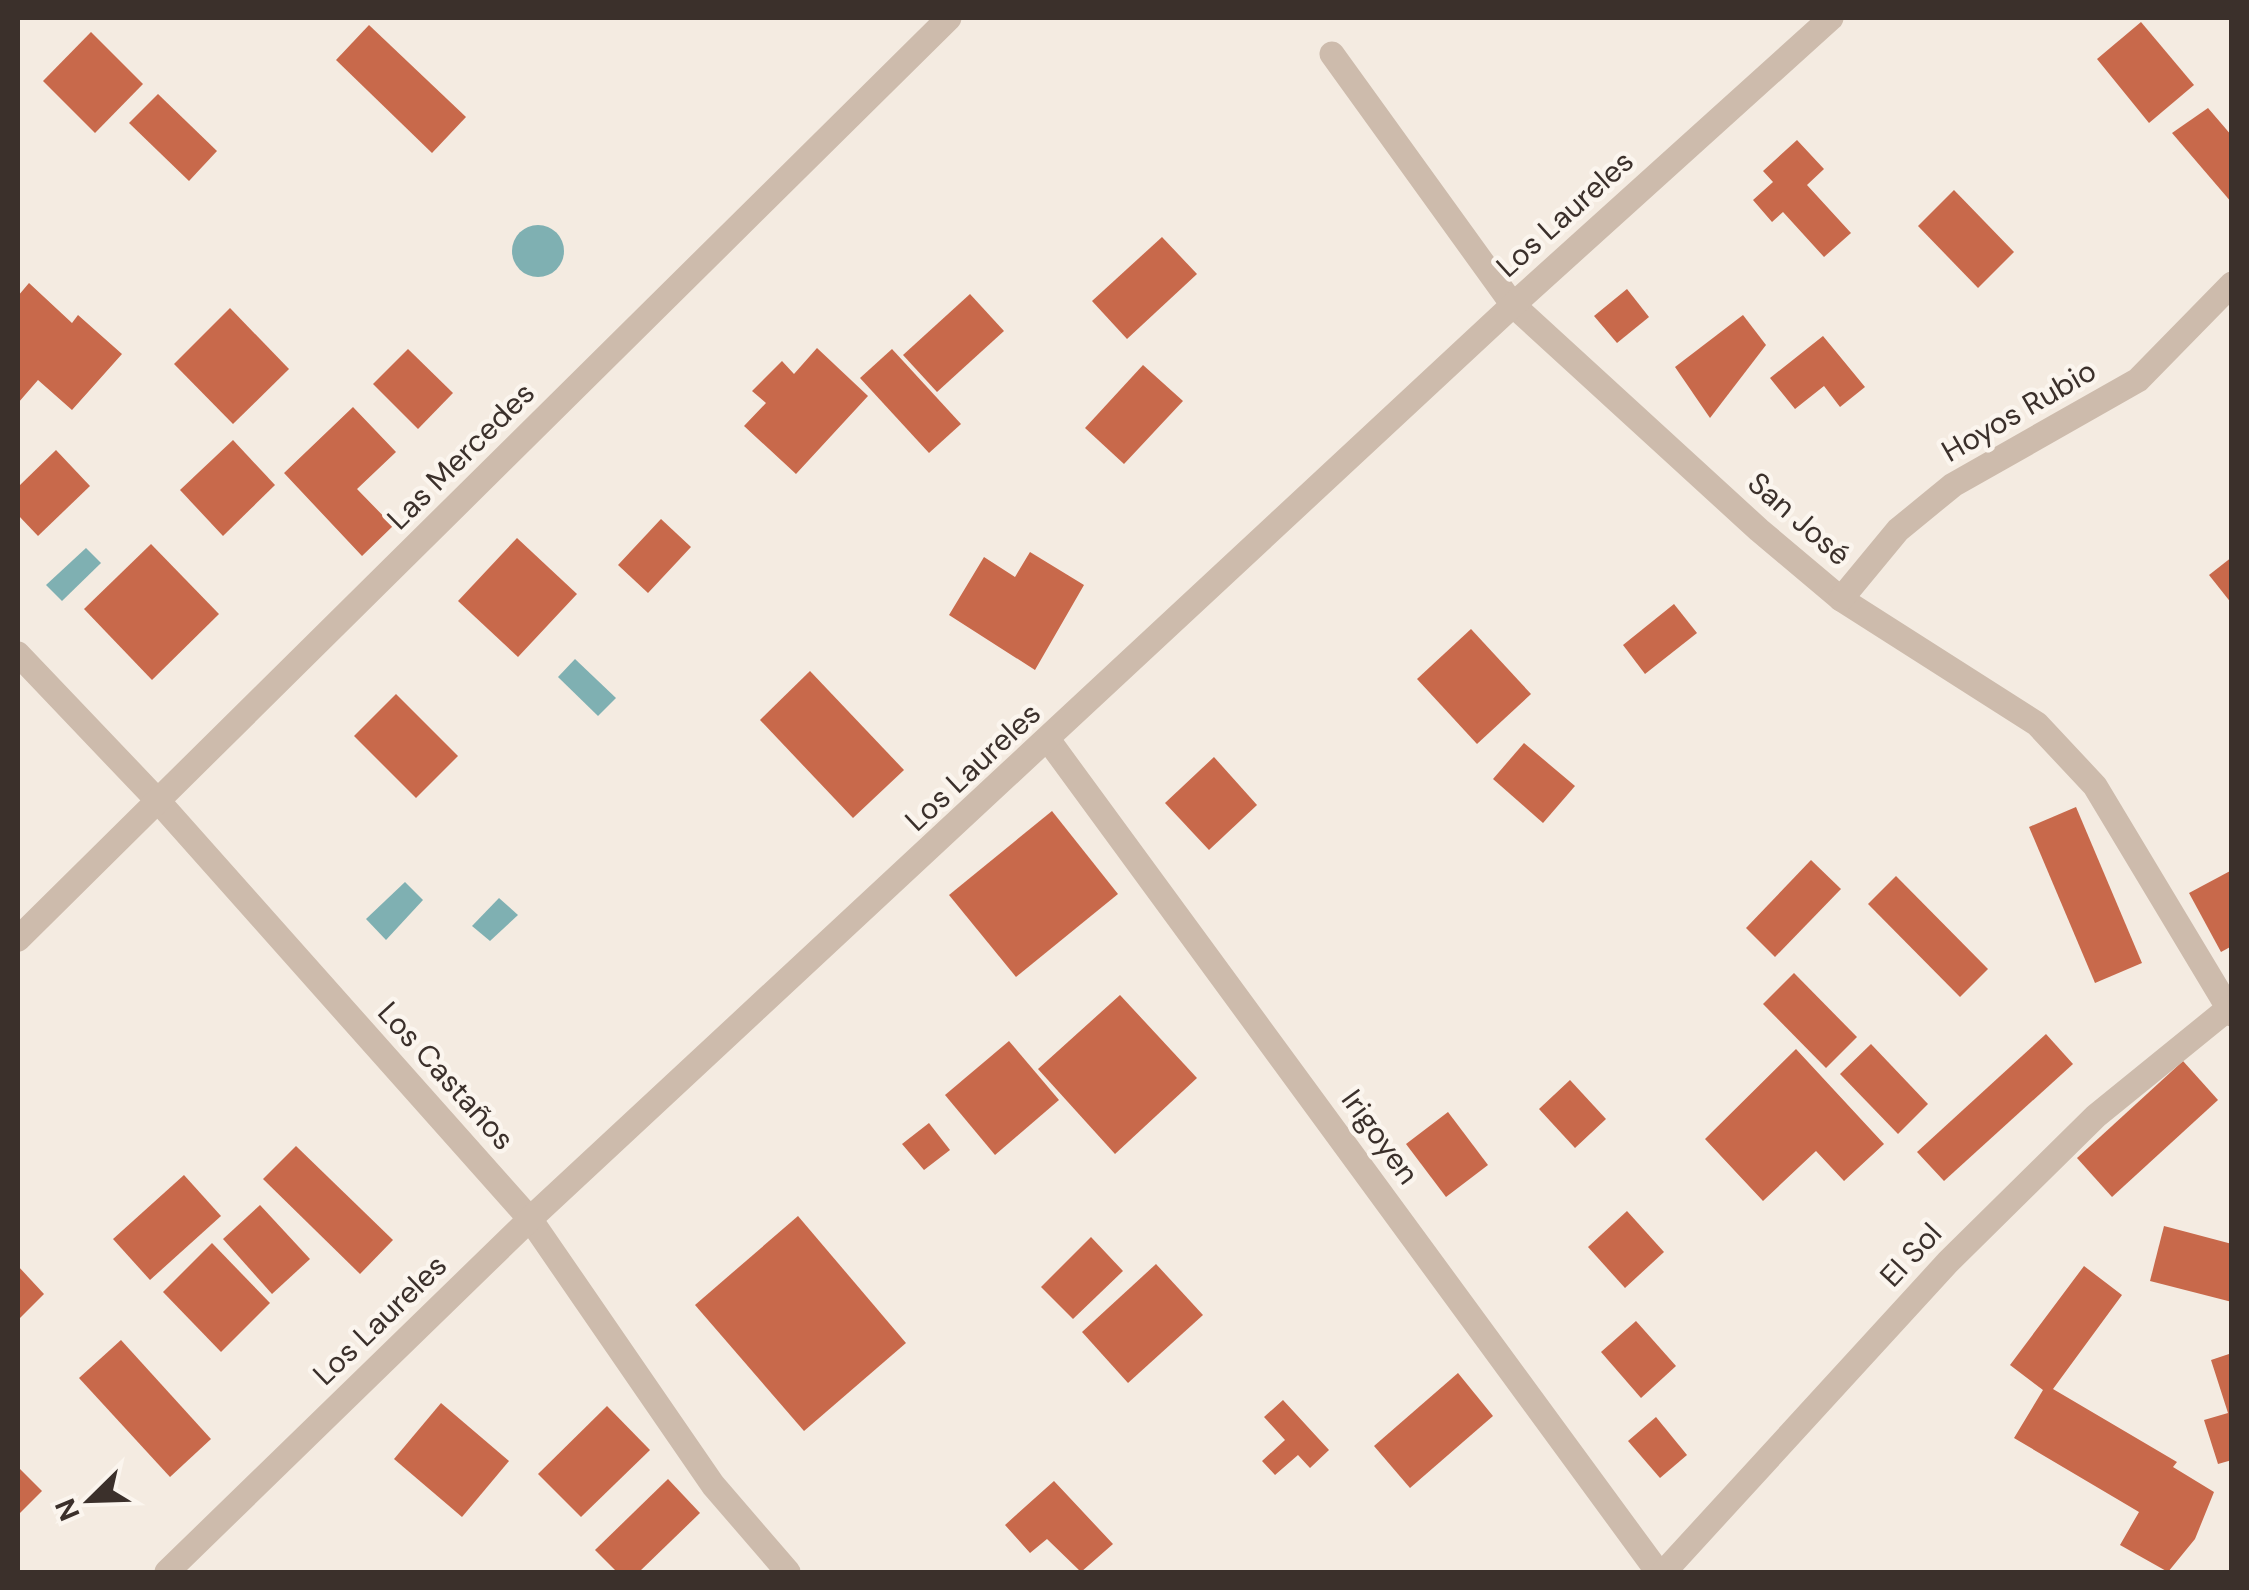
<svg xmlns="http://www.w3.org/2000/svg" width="2249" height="1590" font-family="'DM Sans',sans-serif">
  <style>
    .water { fill: #7fb0b2 }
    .building { fill: #c8694b }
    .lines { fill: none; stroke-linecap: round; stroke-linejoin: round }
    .street { stroke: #cdbbac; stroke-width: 25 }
    .labels { text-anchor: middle; stroke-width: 9; stroke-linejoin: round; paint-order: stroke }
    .street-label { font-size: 30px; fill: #3b302b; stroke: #fbf5ee }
  </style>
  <rect width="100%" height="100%" fill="#f4ebe1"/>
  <g class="water">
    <circle cx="538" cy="251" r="26"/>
    <polygon points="86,548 101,563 62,601 46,585"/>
    <polygon points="575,659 616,698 598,716 558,677"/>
    <polygon points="405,882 423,900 386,940 366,919"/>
    <polygon points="499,898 518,915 490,941 472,926"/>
  </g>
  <g class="building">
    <polygon points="2141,22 2194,85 2149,123 2097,59"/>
    <polygon points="369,25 466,117 432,153 336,60"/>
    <polygon points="91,32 143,84 95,133 43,81"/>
    <polygon points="158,94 217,151 189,181 129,123"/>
    <polygon points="2208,108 2232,136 2232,203 2172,133"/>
    <polygon points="1797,140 1824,169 1807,185 1851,233 1824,257 1783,212 1772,222 1753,200 1773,182 1763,171"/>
    <polygon points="1954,190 2014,252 1978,288 1918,226"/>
    <polygon points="1162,237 1197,274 1127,339 1092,301"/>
    <polygon points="29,283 72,323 78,315 122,354 72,410 38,380 18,403 18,296"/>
    <polygon points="1627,289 1649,317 1617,343 1594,316"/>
    <polygon points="970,294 1004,331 937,392 903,355"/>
    <polygon points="230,308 289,369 233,424 174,364"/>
    <polygon points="1743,315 1766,345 1710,418 1675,367"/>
    <polygon points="1823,336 1865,387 1840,407 1824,386 1795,409 1770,378"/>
    <polygon points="817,348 868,396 796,474 744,426 766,403 752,391 782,361 794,374"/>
    <polygon points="408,349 453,393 418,429 373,384"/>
    <polygon points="892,349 961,424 929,453 860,378"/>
    <polygon points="1143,365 1183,401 1124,464 1085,428"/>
    <polygon points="353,407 396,452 357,489 393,526 362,556 284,473"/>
    <polygon points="233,440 275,485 223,536 180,490"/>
    <polygon points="56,450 90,486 38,536 18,515 18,487"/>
    <polygon points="661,519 691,547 648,593 618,565"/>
    <polygon points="517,538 577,594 518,657 458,601"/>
    <polygon points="151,544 219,614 152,680 84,609"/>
    <polygon points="1030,552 1084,585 1035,670 949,615 984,557 1015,577"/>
    <polygon points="2232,557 2232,604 2209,575"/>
    <polygon points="1674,604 1697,633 1645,674 1623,645"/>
    <polygon points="1471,629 1531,694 1477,744 1417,679"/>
    <polygon points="810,671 904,770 853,818 760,720"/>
    <polygon points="396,694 458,756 416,798 354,736"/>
    <polygon points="1524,743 1575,786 1543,823 1493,779"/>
    <polygon points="1214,757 1257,805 1209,850 1165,803"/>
    <polygon points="2076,807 2142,963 2095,983 2029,827"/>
    <polygon points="1052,811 1118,894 1016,977 949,895"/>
    <polygon points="1811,860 1841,889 1775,957 1746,928"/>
    <polygon points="2232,870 2232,946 2221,952 2189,893"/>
    <polygon points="1896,876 1988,969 1960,997 1868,904"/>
    <polygon points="1794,973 1857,1037 1826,1068 1763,1004"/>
    <polygon points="1120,995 1197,1078 1115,1154 1038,1069"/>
    <polygon points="2046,1034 2073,1064 1944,1181 1917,1152"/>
    <polygon points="1009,1041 1059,1100 995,1155 945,1095"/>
    <polygon points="1871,1044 1928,1104 1898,1134 1840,1074"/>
    <polygon points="1796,1049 1884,1144 1844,1181 1816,1151 1763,1201 1705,1139"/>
    <polygon points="2183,1061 2218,1100 2112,1197 2077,1158"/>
    <polygon points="1570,1080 1606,1119 1575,1148 1539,1109"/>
    <polygon points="1448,1112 1488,1165 1446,1197 1406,1144"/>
    <polygon points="929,1123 950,1150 924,1170 902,1144"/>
    <polygon points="296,1146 393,1240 360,1274 263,1179"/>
    <polygon points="184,1175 221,1216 150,1280 113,1239"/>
    <polygon points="260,1205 310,1259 272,1294 223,1239"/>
    <polygon points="1627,1211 1664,1252 1625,1288 1588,1247"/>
    <polygon points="798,1216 906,1343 804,1431 695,1305"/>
    <polygon points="2164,1226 2232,1244 2232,1302 2150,1281"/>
    <polygon points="1091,1237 1123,1271 1073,1319 1041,1287"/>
    <polygon points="212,1243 270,1303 221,1352 163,1292"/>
    <polygon points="1156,1264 1203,1315 1128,1383 1082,1332"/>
    <polygon points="18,1266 44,1294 18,1320"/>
    <polygon points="2084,1266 2122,1295 2053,1389 2177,1462 2173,1467 2214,1492 2195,1539 2168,1572 2120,1545 2139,1512 2014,1438 2043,1390 2010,1365"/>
    <polygon points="1636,1321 1676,1366 1641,1398 1601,1352"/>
    <polygon points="121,1340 211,1439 170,1477 79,1378"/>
    <polygon points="2232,1353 2232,1460 2218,1464 2204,1420 2228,1413 2211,1360"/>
    <polygon points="1458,1373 1493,1416 1410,1488 1374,1446"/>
    <polygon points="1283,1400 1329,1450 1310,1468 1298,1455 1275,1475 1262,1461 1285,1440 1264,1417"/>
    <polygon points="441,1403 509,1461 462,1517 394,1459"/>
    <polygon points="607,1406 650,1450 581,1517 538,1474"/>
    <polygon points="1656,1417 1687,1455 1660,1478 1628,1441"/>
    <polygon points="18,1467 42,1491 18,1515"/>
    <polygon points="668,1479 700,1513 639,1572 617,1572 595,1550"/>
    <polygon points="1054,1481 1113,1544 1081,1572 1047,1539 1030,1553 1005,1525"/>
  </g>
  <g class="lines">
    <g class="street">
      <polyline points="1332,54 1513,305 1759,530 1841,599 2037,724 2095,786 2232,1014"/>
      <polyline points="1841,599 1898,530 1953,485 2138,380 2232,284"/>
      <polyline points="18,654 159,802 530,1219 713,1485 788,1572"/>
      <polyline points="1049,741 1658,1572"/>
      <polyline points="18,939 949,18"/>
      <polyline points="167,1572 530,1219 1513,305 1831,18"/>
      <polyline points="1664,1572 1948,1262 2096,1116 2229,1008"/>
    </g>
  </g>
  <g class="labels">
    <g class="street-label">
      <text transform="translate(1565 214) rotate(-42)" y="10">Los Laureles</text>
      <text transform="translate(2019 411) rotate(-30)" y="10">Hoyos Rubio</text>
      <text transform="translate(461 456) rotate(-45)" y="10">Las Mercedes</text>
      <text transform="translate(1799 519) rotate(41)" y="10">San José</text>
      <text transform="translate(973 767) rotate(-43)" y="10">Los Laureles</text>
      <text transform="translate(446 1076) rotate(48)" y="10">Los Castaños</text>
      <text transform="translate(1380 1137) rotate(54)" y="10">Irigoyen</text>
      <text transform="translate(1911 1255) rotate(-47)" y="10">El Sol</text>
      <text transform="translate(380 1320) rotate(-44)" y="10">Los Laureles</text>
    </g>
  </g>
  <rect width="2249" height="1590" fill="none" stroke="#3b302b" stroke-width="40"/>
  <g transform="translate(90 1500) rotate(247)" stroke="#fbf5ee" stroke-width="8" paint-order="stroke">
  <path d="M0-8L18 38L0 25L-18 38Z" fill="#3b302b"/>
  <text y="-15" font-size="28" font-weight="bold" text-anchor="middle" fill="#3b302b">N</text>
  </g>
</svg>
